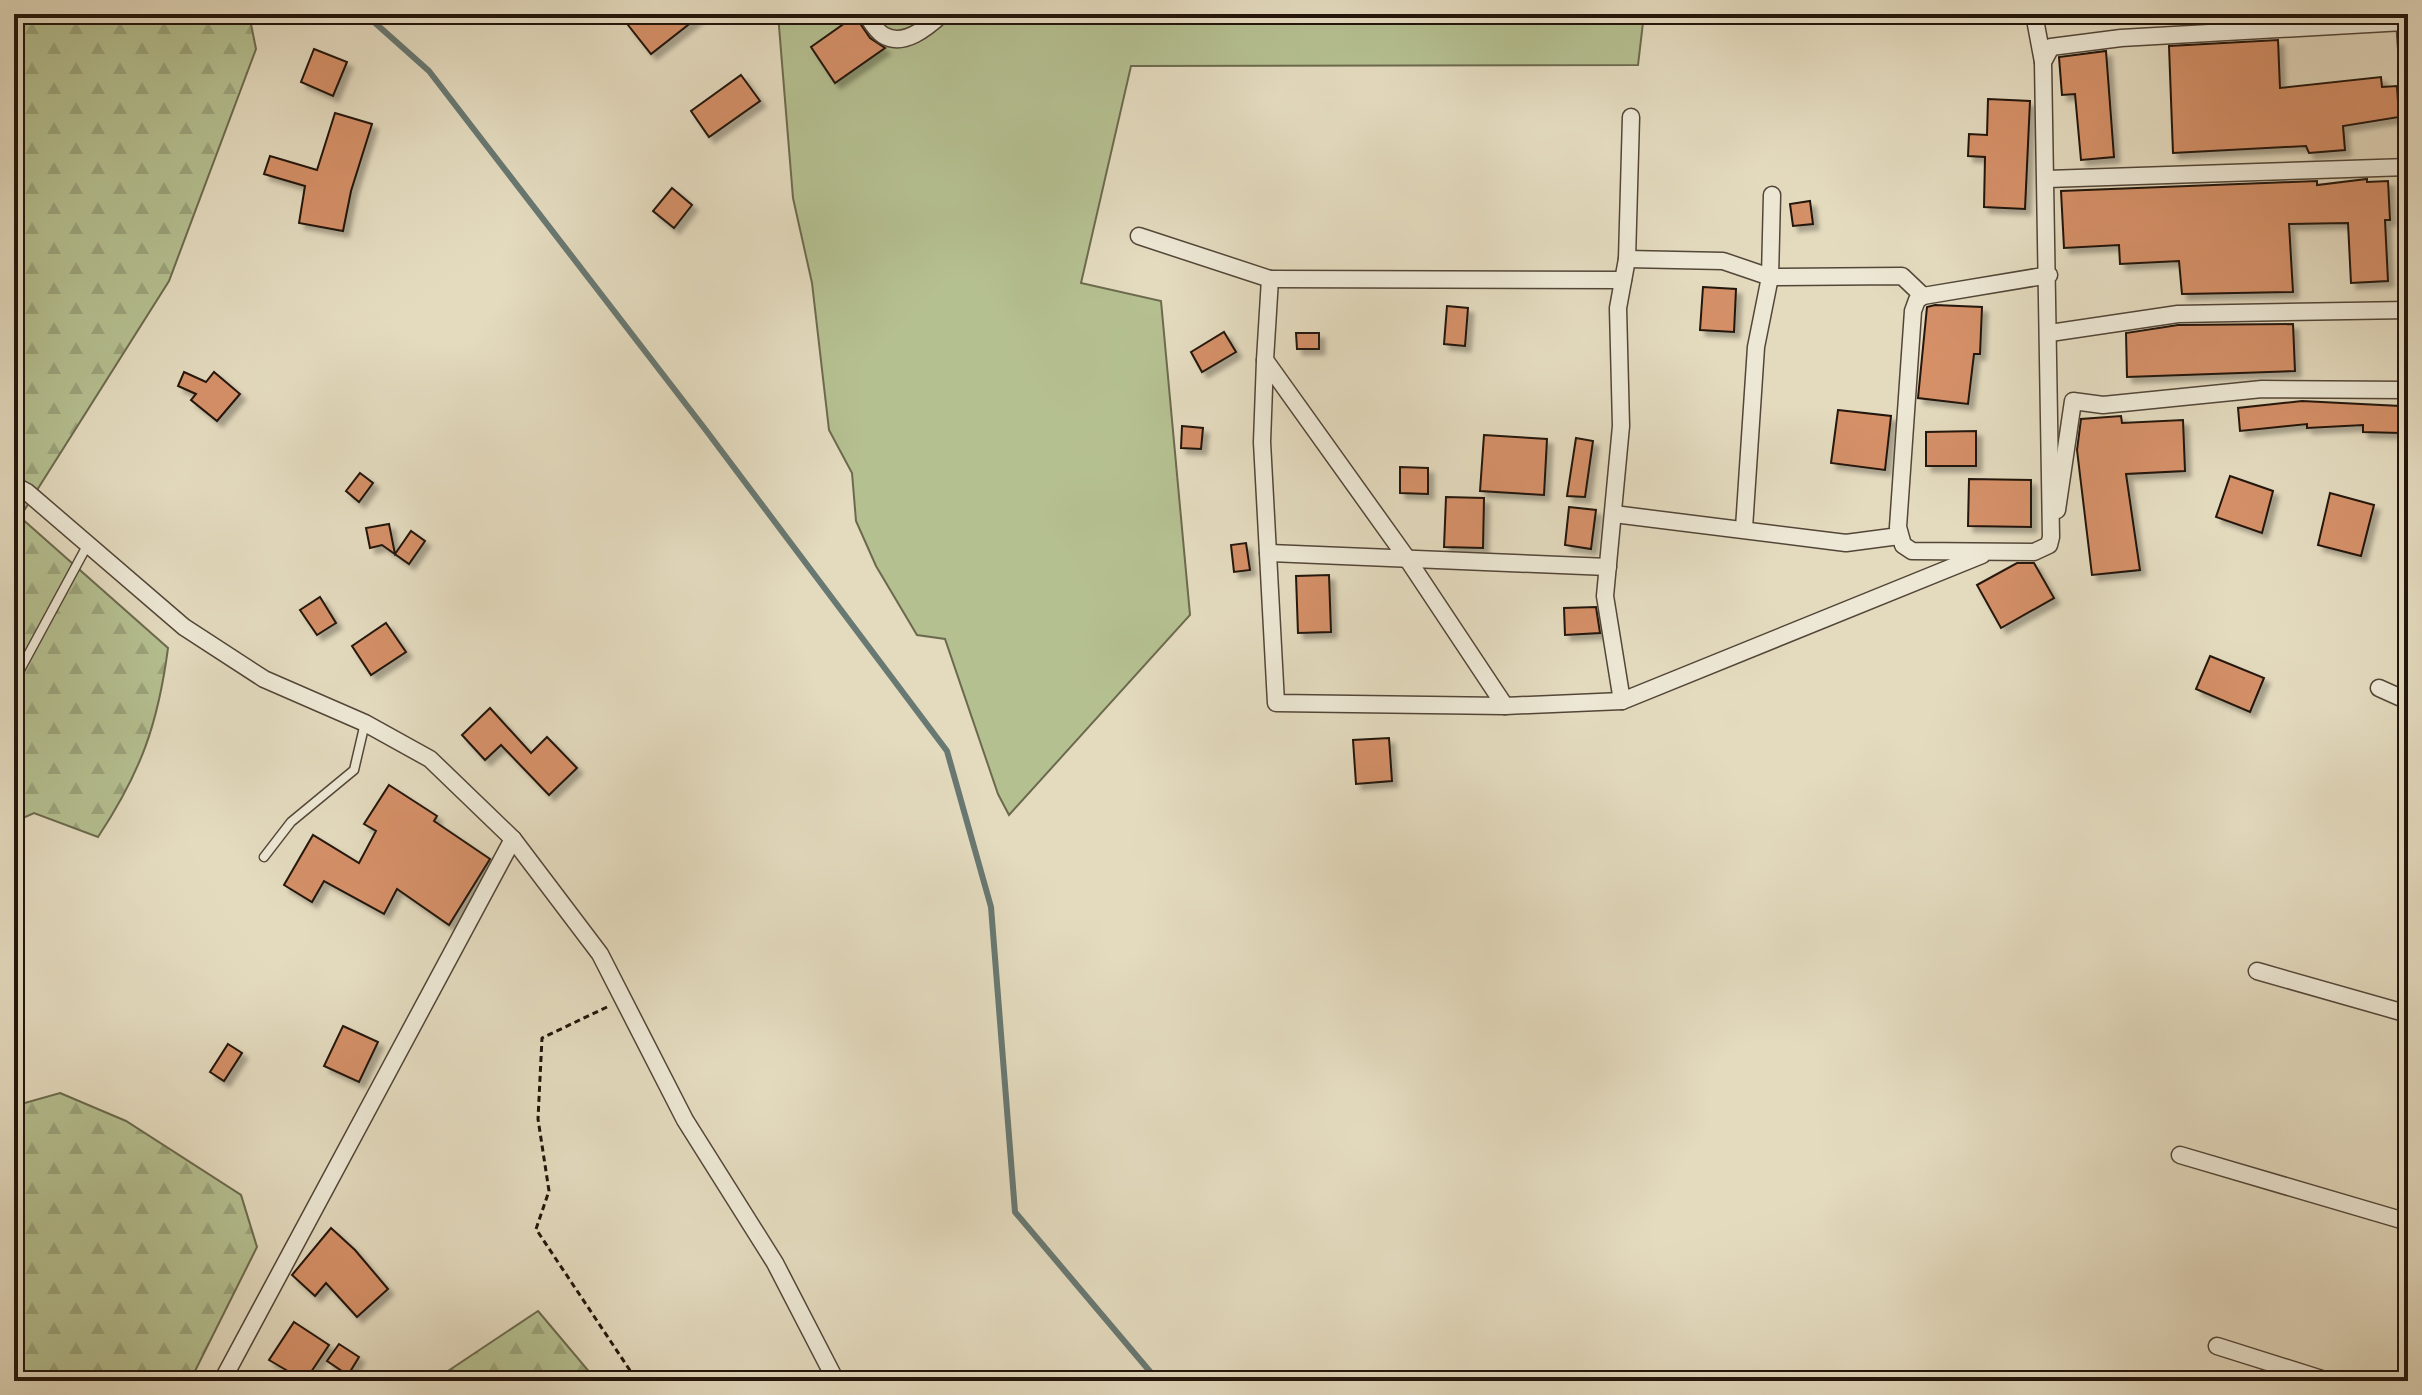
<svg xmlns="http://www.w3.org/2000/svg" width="2422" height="1395" font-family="'IM FELL English',serif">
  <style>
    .green { fill: #b5c091; stroke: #6c6a4e; stroke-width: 2 }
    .forest { fill: url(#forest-firs); stroke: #6c6a4e; stroke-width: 2 }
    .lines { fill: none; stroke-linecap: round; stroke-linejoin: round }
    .stream { stroke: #687872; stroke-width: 6 }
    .building { fill: #d59067; stroke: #23150b; stroke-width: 2; filter: url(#shadow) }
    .service-casing { stroke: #534638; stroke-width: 11 }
    .minor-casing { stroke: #534638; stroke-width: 19 }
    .path { stroke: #23150b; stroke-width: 3; stroke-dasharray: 6 4; stroke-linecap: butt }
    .service { stroke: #ede8d5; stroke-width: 8 }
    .minor { stroke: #ede8d5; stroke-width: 16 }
  </style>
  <defs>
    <pattern id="forest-firs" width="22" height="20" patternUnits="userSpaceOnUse" patternTransform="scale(2)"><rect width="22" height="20" fill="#b5c091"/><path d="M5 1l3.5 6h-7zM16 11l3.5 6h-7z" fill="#9ba47c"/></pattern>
    <filter id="shadow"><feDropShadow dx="5.5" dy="5.5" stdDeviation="2" flood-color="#0004"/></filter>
  </defs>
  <rect width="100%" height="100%" fill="#e4dbbf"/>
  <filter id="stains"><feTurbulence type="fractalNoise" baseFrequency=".0025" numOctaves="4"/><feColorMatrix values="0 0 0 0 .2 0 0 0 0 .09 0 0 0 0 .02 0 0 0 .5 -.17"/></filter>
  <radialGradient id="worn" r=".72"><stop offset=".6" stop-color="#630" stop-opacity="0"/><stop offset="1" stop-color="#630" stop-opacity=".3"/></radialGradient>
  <polygon class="green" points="778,14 1644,14 1638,65 1131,66 1081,283 1161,301 1190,615 1009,815 998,794 945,639 917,635 876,566 856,521 852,473 829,430 812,283 793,198"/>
  <g class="forest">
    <path d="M 14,14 L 249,14 L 256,49 L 169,281 L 20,517 L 168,648 C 158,724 141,772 98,837 L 34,813 L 14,822 Z"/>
    <polygon points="60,1093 126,1121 241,1195 257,1247 190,1381 14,1381 14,1106"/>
    <polygon points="538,1311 597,1381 433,1381"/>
  </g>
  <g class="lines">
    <polyline class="stream" points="365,14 429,71 705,429 947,751 991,907 1015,1212 1158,1381"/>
  </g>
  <g class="building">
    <polygon points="643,14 702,14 651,54 628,25"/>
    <polygon points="855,16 870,38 885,48 835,83 811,47"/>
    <polygon points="2278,40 2280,88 2381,77 2382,87 2397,86 2399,117 2343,126 2345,150 2309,153 2306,146 2173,153 2169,46"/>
    <polygon points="314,49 347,62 333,96 301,82"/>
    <polygon points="2106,51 2114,157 2081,160 2075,94 2062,95 2059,57"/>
    <polygon points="741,75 760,101 709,137 691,111"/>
    <polygon points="1988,99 2030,101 2025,209 1984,207 1985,157 1968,156 1969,134 1987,135"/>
    <polygon points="335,113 372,124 351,191 343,231 299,223 305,186 264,174 270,156 317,170"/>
    <polygon points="2367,179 2367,182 2388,181 2390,220 2385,220 2388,281 2351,283 2348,223 2289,224 2293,292 2182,294 2179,261 2120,264 2119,245 2064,248 2061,191 2317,181 2317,185"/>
    <polygon points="672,188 692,205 674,228 653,211"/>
    <polygon points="1810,201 1813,224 1793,226 1790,204"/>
    <polygon points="1703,287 1736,289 1734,332 1700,330"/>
    <polygon points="1935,305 1982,307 1980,354 1974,354 1968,404 1918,398 1927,307"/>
    <polygon points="1447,306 1468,308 1465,346 1444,344"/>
    <polygon points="2293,324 2295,371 2127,377 2126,333 2178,325"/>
    <polygon points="1224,332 1236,352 1202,372 1191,352"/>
    <polygon points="1296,333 1319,333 1319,349 1297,349"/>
    <polygon points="184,372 206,382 214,372 240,394 217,421 191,400 196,394 178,386"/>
    <polygon points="2302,401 2400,406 2400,433 2363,432 2363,425 2307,428 2307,424 2240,431 2238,408"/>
    <polygon points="1838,410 1891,416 1885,470 1831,463"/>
    <polygon points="2121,416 2122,423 2183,420 2185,471 2126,474 2140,570 2092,575 2077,450 2081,419"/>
    <polygon points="1182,426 1203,428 1201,449 1181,448"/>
    <polygon points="1976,431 1976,466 1926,466 1926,432"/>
    <polygon points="1484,435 1547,439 1544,495 1480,491"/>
    <polygon points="1576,438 1593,441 1585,497 1567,496"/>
    <polygon points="1400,467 1428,468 1428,494 1400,493"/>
    <polygon points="360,473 373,483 359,502 346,491"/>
    <polygon points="2230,476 2273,491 2262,533 2216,517"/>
    <polygon points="1969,479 2031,480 2031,527 1968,526"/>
    <polygon points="2330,493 2374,505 2361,556 2318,545"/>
    <polygon points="1446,497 1484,498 1483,548 1444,547"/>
    <polygon points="1569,507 1596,510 1591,549 1565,545"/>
    <polygon points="389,524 395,554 411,531 425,541 409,564 382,545 370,548 366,528"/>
    <polygon points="1246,543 1250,570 1234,572 1231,545"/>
    <polygon points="2017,563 2034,563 2054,598 2001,628 1977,585"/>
    <polygon points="1329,575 1331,632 1298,633 1296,576"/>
    <polygon points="320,597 336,623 317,635 300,610"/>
    <polygon points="1596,607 1600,633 1565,635 1564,608"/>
    <polygon points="386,623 406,652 371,675 352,646"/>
    <polygon points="2210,656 2264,678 2250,712 2196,689"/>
    <polygon points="490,708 531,753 547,737 577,768 549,795 501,745 485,760 462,735"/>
    <polygon points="1389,738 1392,781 1356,784 1353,740"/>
    <polygon points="389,785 437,816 434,821 490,859 449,925 397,889 384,914 324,881 312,902 284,885 313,835 359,863 376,831 364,824"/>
    <polygon points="343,1026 378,1042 359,1082 324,1066"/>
    <polygon points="228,1044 242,1053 224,1081 210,1072"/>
    <polygon points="331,1228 355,1250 388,1289 357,1317 326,1283 315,1296 292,1275"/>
    <polygon points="294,1322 329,1345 305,1381 269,1360"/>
    <polygon points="339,1344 359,1357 348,1375 327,1361"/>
  </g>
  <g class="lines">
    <g class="service-casing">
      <g id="service">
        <polyline points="14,681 88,544"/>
        <polyline points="264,857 291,822 354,770 365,723"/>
      </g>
    </g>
    <g class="minor-casing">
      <g id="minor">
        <path d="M 866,14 C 870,20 876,31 883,35 C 903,48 928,27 942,14"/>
        <polyline points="2034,14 2043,62"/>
        <polyline points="2404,14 2408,70"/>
        <polyline points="2047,179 2408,167"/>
        <polyline points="1139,236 1270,279 1265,360 1406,557 1505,706"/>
        <polyline points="1627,259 1723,261 1770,277 1902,276 1923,296"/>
        <polyline points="2049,275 1923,296 1917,300 1913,311 1898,527 1903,545 1912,551 2034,552 2049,545 2051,537 2043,62 2051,47 2121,38 2404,22"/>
        <polyline points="1270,279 1623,280"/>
        <polyline points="2050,333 2178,314 2408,310"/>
        <polyline points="1265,360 1262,442 1276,703 1505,706 1622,701 1982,555"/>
        <polyline points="14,485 27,492 184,627 264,679 365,723 430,759 513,839 600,954 685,1120 775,1263 836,1381"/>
        <polyline points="2057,510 2073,401 2103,405 2262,389 2408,390"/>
        <polyline points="1614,514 1846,543 1899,536"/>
        <polyline points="1744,528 1756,347 1770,277 1772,195"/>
        <polyline points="1268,553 1608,567"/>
        <polyline points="2379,688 2408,701"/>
        <polyline points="1622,701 1605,596 1621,426 1618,308 1627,259 1631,117"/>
        <polyline points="2257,971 2408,1014"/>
        <polyline points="2180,1155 2408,1222"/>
        <polyline points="2217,1346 2328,1381"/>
        <polyline points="222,1381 513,839"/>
      </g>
    </g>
    <polyline class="path" points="607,1007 542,1038 538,1119 549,1191 536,1229 637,1381"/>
    <use href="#service" class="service"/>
    <use href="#minor" class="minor"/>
  </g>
  <rect width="2422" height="1395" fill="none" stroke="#e4dbbf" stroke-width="48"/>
  <rect x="16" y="16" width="2390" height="1363" fill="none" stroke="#23150b" stroke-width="4"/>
  <rect x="24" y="24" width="2374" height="1347" fill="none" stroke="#23150b" stroke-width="2"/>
  <rect width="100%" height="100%" filter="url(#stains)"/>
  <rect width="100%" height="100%" fill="url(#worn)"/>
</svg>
